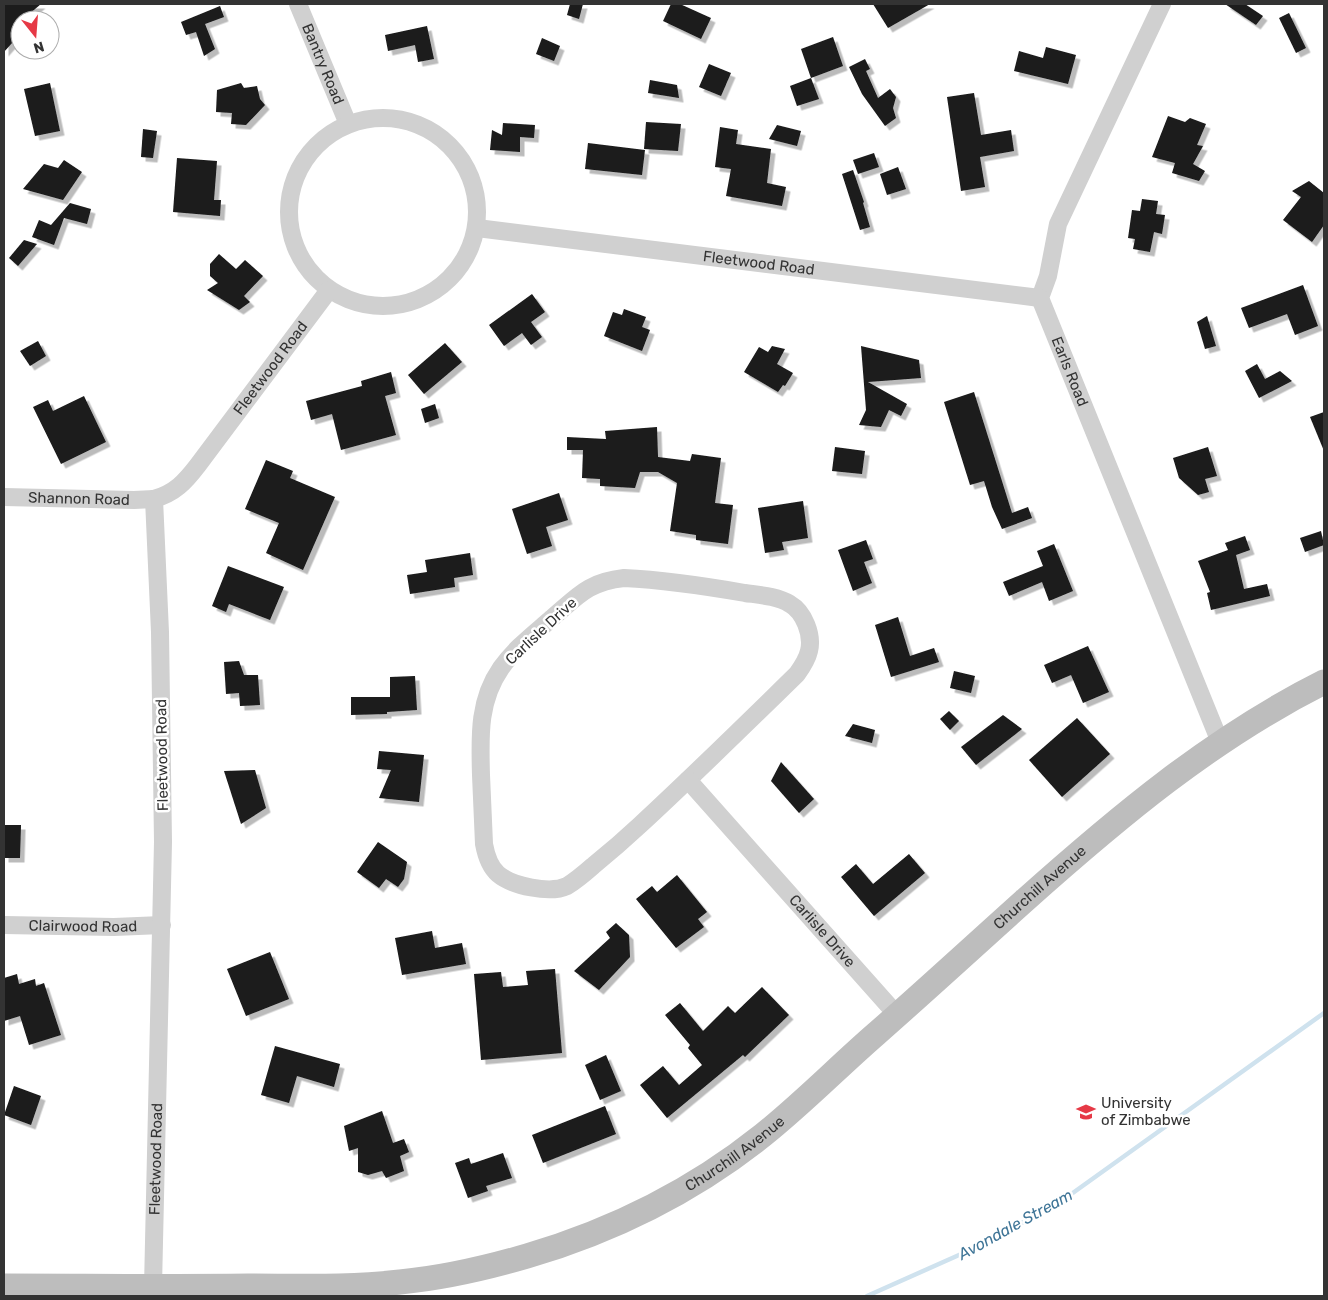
<svg xmlns="http://www.w3.org/2000/svg" width="1328" height="1300" font-family="Rubik,sans-serif">
  <style>
    .lines { fill: none; stroke-linecap: round; stroke-linejoin: round }
    .stream { stroke: #cfe2ee; stroke-width: 4.5 }
    .building { fill: #1a1a1a; filter: url(#shadow) }
    .minor { stroke: #d0d0d0; stroke-width: 18 }
    .secondary { stroke: #bdbdbd; stroke-width: 25 }
    .labels { text-anchor: middle; stroke-width: 5; stroke-linejoin: round; paint-order: stroke }
    .street-label { font-size: 15px; fill: #333; stroke: #fff }
    .poi-label { font-size: 15px; fill: #333; stroke: #fff; text-anchor: start }
    .water-label { font-size: 16px; font-style: italic; fill: #3f7597; stroke: #fff }
  </style>
  <defs>
    <filter id="shadow"><feDropShadow dx="4.5" dy="4.5" stdDeviation="0" flood-color="#0004"/></filter>
  </defs>
  <rect width="100%" height="100%" fill="#fff"/>
  <g class="lines">
    <polyline class="stream" points="867,1296 968,1251 1056,1205 1324,1013"/>
  </g>
  <g class="building">
    <polygon points="4,4 41,4 22,20 20,20 20,34 4,52"/>
    <polygon points="570,4 583,4 579,19 567,15"/>
    <polygon points="671,4 680,4 711,18 701,39 663,21"/>
    <polygon points="873,4 930,4 888,28"/>
    <polygon points="1225,4 1245,4 1263,16 1256,25"/>
    <polygon points="220,6 224,17 205,24 215,49 204,56 196,32 186,35 181,22"/>
    <polygon points="1289,13 1306,48 1296,53 1279,18"/>
    <polygon points="427,26 434,59 418,62 415,45 388,51 385,35"/>
    <polygon points="833,37 843,66 811,78 801,49"/>
    <polygon points="542,38 560,46 554,61 536,54"/>
    <polygon points="1046,47 1076,55 1068,84 1014,71 1019,51 1043,58"/>
    <polygon points="865,59 870,69 866,71 878,98 890,89 896,97 893,108 896,118 885,126 862,94 849,67"/>
    <polygon points="709,64 731,73 721,96 699,87"/>
    <polygon points="811,78 819,99 797,106 790,86"/>
    <polygon points="650,80 677,85 679,98 648,93"/>
    <polygon points="50,83 60,131 35,136 24,89"/>
    <polygon points="241,83 244,88 257,86 260,99 265,105 246,125 231,124 232,113 216,112 217,90"/>
    <polygon points="974,93 981,135 1011,130 1014,151 980,157 985,187 961,191 947,97"/>
    <polygon points="1168,116 1185,122 1190,118 1206,124 1197,145 1203,146 1193,164 1205,171 1199,181 1172,173 1175,163 1152,157"/>
    <polygon points="646,122 681,124 678,151 644,149"/>
    <polygon points="503,123 535,125 534,138 520,137 520,152 490,150 492,130 502,135"/>
    <polygon points="777,125 801,131 797,146 769,139"/>
    <polygon points="720,127 738,130 736,144 771,149 767,183 786,187 782,206 726,196 731,169 715,167"/>
    <polygon points="143,129 157,131 153,158 141,157"/>
    <polygon points="588,143 645,150 642,175 585,169"/>
    <polygon points="874,153 879,167 858,174 853,160"/>
    <polygon points="177,158 217,161 214,200 221,200 220,216 173,212"/>
    <polygon points="64,160 82,172 63,200 23,189 44,164 58,168"/>
    <polygon points="898,167 906,189 887,195 880,174"/>
    <polygon points="853,170 864,202 863,203 870,227 860,230 842,174"/>
    <polygon points="1309,181 1324,193 1324,225 1312,242 1283,220 1301,197 1292,191"/>
    <polygon points="1142,199 1158,201 1156,214 1165,215 1162,234 1154,232 1150,252 1133,249 1135,239 1128,238 1132,210 1140,211"/>
    <polygon points="70,203 91,209 87,224 64,218 54,245 32,237 39,220 51,225"/>
    <polygon points="24,240 37,244 18,266 9,258"/>
    <polygon points="219,254 236,269 245,260 263,276 244,296 250,302 239,310 207,290 218,283 210,276 210,264"/>
    <polygon points="1303,285 1318,326 1295,335 1287,314 1249,328 1241,308"/>
    <polygon points="532,294 545,312 531,322 542,337 531,345 522,333 504,346 489,325"/>
    <polygon points="624,309 646,317 642,327 650,330 642,351 604,336 613,312 622,315"/>
    <polygon points="1207,316 1216,346 1205,349 1197,322"/>
    <polygon points="38,341 46,356 30,366 20,351"/>
    <polygon points="445,343 462,362 424,394 408,375"/>
    <polygon points="772,346 785,349 777,364 793,373 785,386 783,385 778,392 744,372 759,347 768,352"/>
    <polygon points="861,346 919,360 921,378 868,382 907,404 901,416 889,410 881,427 859,425 866,410"/>
    <polygon points="1257,364 1265,379 1280,371 1292,381 1259,398 1245,371"/>
    <polygon points="391,372 396,393 385,396 396,435 341,450 332,414 311,420 306,401 362,386 361,381"/>
    <polygon points="974,392 1012,513 1028,507 1032,518 1002,529 992,507 984,481 970,485 944,402"/>
    <polygon points="84,396 106,442 61,464 33,407 48,400 53,411"/>
    <polygon points="435,404 439,418 425,423 421,409"/>
    <polygon points="1324,412 1324,451 1310,417"/>
    <polygon points="657,427 658,457 690,461 692,454 721,458 715,503 733,505 728,544 696,540 696,535 670,531 677,483 658,472 640,472 635,488 600,486 600,479 582,478 583,450 567,450 567,437 606,439 605,431"/>
    <polygon points="835,447 865,451 862,474 832,471"/>
    <polygon points="1208,447 1217,476 1205,479 1209,492 1198,495 1179,478 1173,458"/>
    <polygon points="266,460 293,471 290,478 335,497 303,570 266,553 279,523 245,509"/>
    <polygon points="559,493 568,520 546,527 552,546 527,554 512,509"/>
    <polygon points="803,501 808,538 782,542 784,550 765,553 758,508"/>
    <polygon points="1321,531 1324,545 1305,552 1300,538"/>
    <polygon points="1245,536 1250,550 1236,555 1244,589 1267,584 1270,596 1211,610 1207,593 1210,592 1198,561 1228,550 1225,543"/>
    <polygon points="866,540 873,559 864,562 872,583 853,591 838,550"/>
    <polygon points="1054,544 1073,591 1049,601 1042,582 1009,596 1003,582 1043,566 1037,551"/>
    <polygon points="470,553 473,575 454,578 455,587 410,594 407,575 427,572 425,560"/>
    <polygon points="228,566 284,587 270,620 229,604 226,612 212,606"/>
    <polygon points="898,617 910,656 934,648 939,662 891,677 875,625"/>
    <polygon points="1088,646 1109,692 1083,703 1071,675 1052,683 1044,665"/>
    <polygon points="239,661 244,675 258,675 260,705 240,706 239,693 226,694 224,662"/>
    <polygon points="954,671 975,676 971,693 950,688"/>
    <polygon points="415,676 417,710 387,712 387,714 351,715 351,697 390,697 390,677"/>
    <polygon points="949,711 959,721 950,730 940,719"/>
    <polygon points="1003,715 1022,729 976,765 961,747"/>
    <polygon points="1077,718 1110,754 1062,797 1029,760"/>
    <polygon points="853,724 875,730 872,743 845,736"/>
    <polygon points="379,751 424,755 419,802 379,798 391,770 377,769"/>
    <polygon points="781,762 814,799 799,813 771,781"/>
    <polygon points="255,770 266,808 241,824 224,771"/>
    <polygon points="4,825 21,825 20,858 4,858"/>
    <polygon points="378,842 407,862 404,879 398,887 386,879 379,888 357,872"/>
    <polygon points="909,854 925,873 874,916 841,877 856,864 873,884"/>
    <polygon points="677,875 707,912 698,919 704,927 676,948 636,899 652,886 657,892"/>
    <polygon points="616,923 629,935 630,957 599,990 574,971 610,938 606,932"/>
    <polygon points="432,931 435,948 462,943 466,964 402,975 395,938"/>
    <polygon points="270,952 289,999 246,1016 227,969"/>
    <polygon points="555,969 562,1053 481,1060 474,974 501,972 503,987 528,985 526,971"/>
    <polygon points="17,974 19,984 35,979 36,986 44,983 61,1035 29,1045 20,1016 4,1021 4,978"/>
    <polygon points="762,987 789,1015 745,1057 743,1055 667,1118 640,1085 663,1066 679,1085 702,1065 688,1048 690,1045 665,1015 680,1003 703,1031 728,1006 735,1013"/>
    <polygon points="275,1046 340,1064 334,1087 297,1076 289,1103 261,1095"/>
    <polygon points="606,1055 621,1091 600,1100 585,1065"/>
    <polygon points="14,1086 41,1096 31,1125 4,1115"/>
    <polygon points="605,1106 616,1134 543,1163 532,1135"/>
    <polygon points="382,1111 393,1143 404,1139 409,1152 400,1156 404,1171 386,1178 382,1171 368,1175 358,1172 358,1148 349,1151 344,1126"/>
    <polygon points="503,1153 512,1178 486,1186 488,1191 468,1198 455,1163 469,1158 471,1164"/>
  </g>
  <g class="lines">
    <g class="minor">
      <path id="s1" d="M 298,4 L 348,124"/>
      <path id="s2" d="M 1162,4 L 1058,224 L 1048,276 L 1040,298 L 1220,742"/>
      <circle cx="383" cy="212" r="94"/>
      <path id="s3" d="M 477,228 L 1040,298"/>
      <path id="s4" d="M 4,497 L 134,500 L 154,499"/>
      <path d="M 624,578 C 665,580 705,586 745,593 C 759,595 777,596 790,604 C 804,612 813,635 809,651 C 807,660 802,667 797,674 C 745,725 693,776 640,825 C 625,839 610,852 594,865 C 586,872 577,880 567,886 C 550,894 512,886 498,874 C 489,866 486,855 484,844 C 483,821 482,798 481,775 C 480,737 478,701 501,668 C 515,648 534,634 552,618 C 578,596 588,582 624,578 Z"/>
      <path id="s5" d="M 688,780 L 897,1015"/>
      <path id="s6" d="M 4,925 L 114,927 L 162,925"/>
      <path id="s7" d="M 153,1287 L 163,842 L 160,632 L 154,499 C 175,493 185,482 198,465 L 329,290"/>
    </g>
    <path class="secondary" id="s8" d="M 4,1286 C 85,1286 166,1287 248,1286 C 298,1286 350,1288 400,1282 C 442,1278 486,1268 527,1256 C 612,1231 693,1191 763,1135 C 802,1104 838,1067 876,1034 C 926,990 975,945 1024,901 C 1117,818 1212,738 1324,682"/>
  </g>
  <defs>
    <g id="university-bare" transform="scale(1.5)"><path d="M0-5L7-2L0 1L-7-2ZM-4 1L0 2.5L4 1V4Q0 6-4 4Z" fill="#e63946" stroke="#fff" stroke-width="2.5" paint-order="stroke"/></g>
  </defs>
  <g fill-rule="evenodd">
    <use href="#university-bare" x="1086" y="1112"/>
  </g>
  <g class="labels">
    <g class="street-label">
      <text dy="5" stroke="none"><textPath href="#s1" startOffset="65">Bantry Road</textPath></text>
      <text dy="5" stroke="none"><textPath href="#s3" startOffset="284">Fleetwood Road</textPath></text>
      <text dy="5" stroke="none"><textPath href="#s7" startOffset="966">Fleetwood Road</textPath></text>
      <text dy="5" stroke="none"><textPath href="#s2" startOffset="399">Earls Road</textPath></text>
      <text dy="5" stroke="none"><textPath href="#s4" startOffset="75">Shannon Road</textPath></text>
      <text transform="translate(541 631) rotate(-43)" y="5">Carlisle Drive</text>
      <text transform="translate(162 755) rotate(-91)" y="5">Fleetwood Road</text>
      <text dy="5" stroke="none"><textPath href="#s8" startOffset="1164">Churchill Avenue</textPath></text>
      <text dy="5" stroke="none"><textPath href="#s6" startOffset="79">Clairwood Road</textPath></text>
      <text dy="5" stroke="none"><textPath href="#s5" startOffset="202">Carlisle Drive</textPath></text>
      <text dy="5" stroke="none"><textPath href="#s8" startOffset="759">Churchill Avenue</textPath></text>
      <text dy="5" stroke="none"><textPath href="#s7" startOffset="128">Fleetwood Road</textPath></text>
    </g>
    <g class="poi-label">
      <text x="1101" y="1108">University<tspan x="1101" dy="17">of Zimbabwe</tspan></text>
    </g>
    <g class="water-label">
      <text transform="translate(1015 1224) rotate(-29)" y="6">Avondale Stream</text>
    </g>
  </g>
  <rect width="1328" height="1300" fill="none" stroke="#333333" stroke-width="10"/>
  <g transform="translate(35 35) rotate(163)"><circle r="24" fill="#ffffff" stroke="#adadad"/>
  <path d="M0-4L9 19L0 12L-9 19Z" fill="#e63946"/>
  <text y="-8" font-size="14" font-weight="bold" text-anchor="middle" fill="#333333">N</text>
  </g>
</svg>
